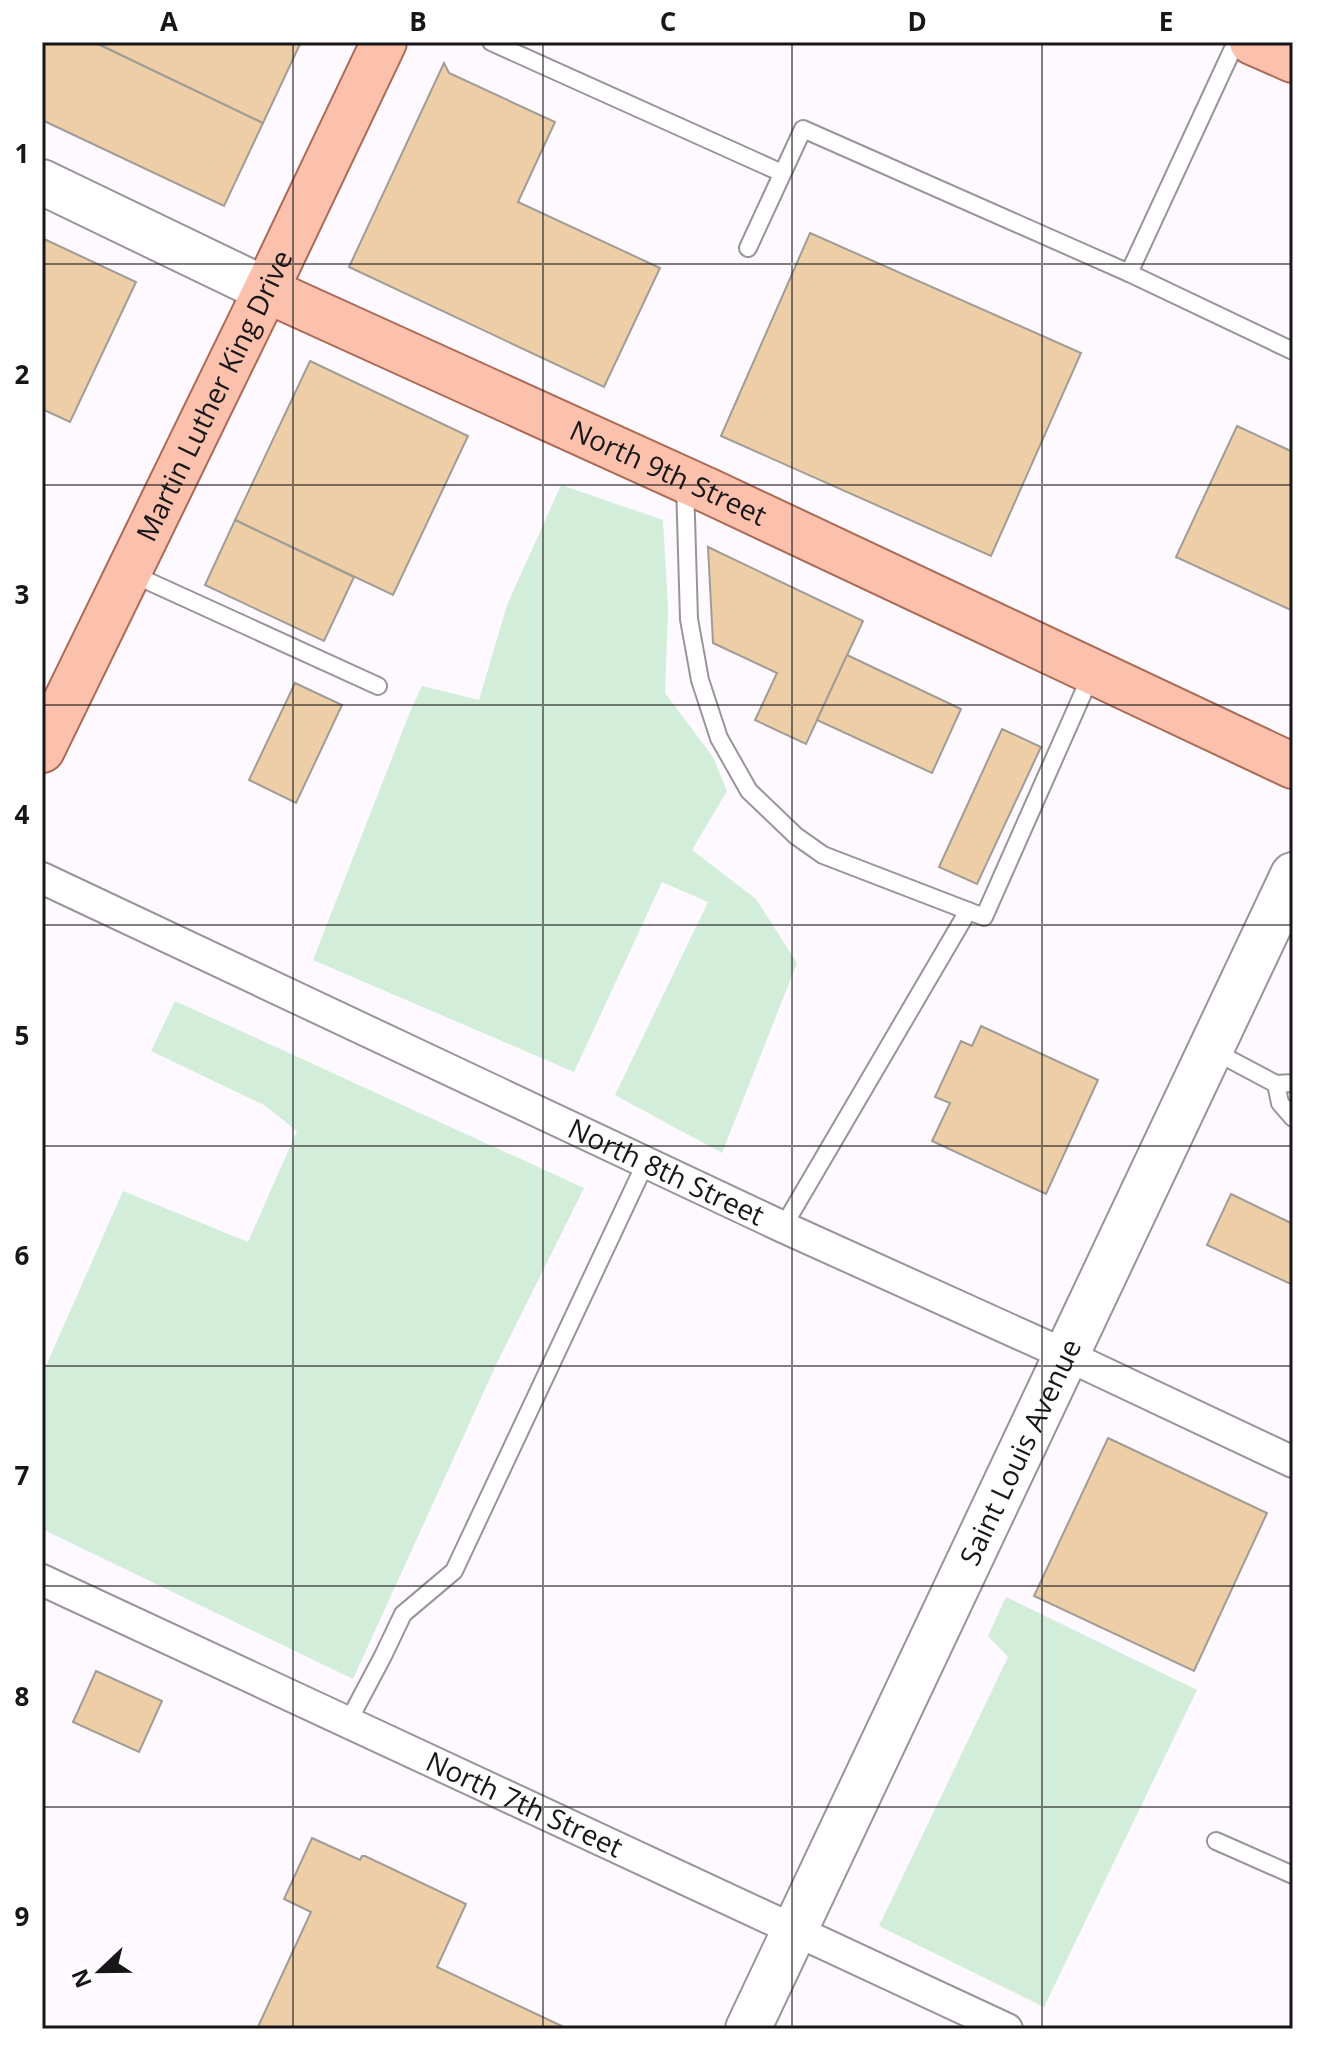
<svg xmlns="http://www.w3.org/2000/svg" width="1335" height="2071" font-family="'Open Sans',sans-serif">
  <style>
    .green { fill: #d2eeda }
    .building { fill: #edcea6; stroke: #a19c96; stroke-width: 2 }
    .lines { fill: none; stroke-linecap: round; stroke-linejoin: round }
    .lane-casing { stroke: #99949a; stroke-width: 20 }
    .street-casing { stroke: #99949a; stroke-width: 34 }
    .secondary-casing { stroke: #99949a; stroke-width: 48 }
    .primary-casing { stroke: #aa6a55; stroke-width: 48 }
    .lane { stroke: #fff; stroke-width: 16 }
    .street { stroke: #fff; stroke-width: 30 }
    .secondary { stroke: #fff; stroke-width: 44 }
    .primary { stroke: #fbc1ad; stroke-width: 44 }
    .grid { fill: none; stroke: #181618; stroke-width: 2; stroke-opacity: 0.55 }
    .labels { text-anchor: middle; stroke-width: 6; stroke-linejoin: round; paint-order: stroke }
    .street-label { font-size: 28px; fill: #181618; stroke: #fff }
    .neatline { fill: none; stroke: #181618; stroke-width: 3 }
    .grid-label { font-size: 26px; text-anchor: middle; font-weight: bold; fill: #181618 }
  </style>
  <rect width="100%" height="100%" fill="#fef8ff"/>
  <g class="green">
    <polygon points="561,485 663,520 668,608 665,693 713,757 727,791 692,850 756,899 797,963 722,1153 615,1095 708,902 662,882 574,1072 313,960 412,707 422,686 479,700 507,605"/>
    <polygon points="175,1001 584,1188 496,1365 353,1679 42,1529 42,1375 123,1191 248,1242 297,1131 264,1105 151,1051"/>
    <polygon points="1006,1597 1197,1690 1044,2007 879,1926 1008,1657 988,1636"/>
  </g>
  <g class="building">
    <polygon points="44,42 94,42 263,123 224,206 42,120 42,46"/>
    <polygon points="94,42 301,42 263,123"/>
    <polygon points="444,63 449,73 555,122 518,202 660,268 604,387 349,267"/>
    <polygon points="810,233 1081,353 991,556 721,436"/>
    <polygon points="42,238 136,282 70,422 42,409"/>
    <polygon points="310,361 468,436 393,595 235,520"/>
    <polygon points="1237,426 1293,452 1293,611 1176,557"/>
    <polygon points="235,520 354,577 324,641 205,585"/>
    <polygon points="708,547 863,621 806,744 755,720 777,673 713,643"/>
    <polygon points="847,655 961,709 932,773 817,720"/>
    <polygon points="295,683 342,705 296,803 249,780"/>
    <polygon points="1002,729 1041,747 977,884 939,867"/>
    <polygon points="981,1026 1098,1080 1046,1194 932,1141 950,1103 935,1097 961,1041 972,1046"/>
    <polygon points="1231,1194 1293,1224 1293,1285 1207,1245"/>
    <polygon points="1108,1438 1267,1513 1194,1671 1034,1596"/>
    <polygon points="96,1671 162,1701 139,1752 73,1722"/>
    <polygon points="312,1838 360,1860 362,1856 365,1856 466,1904 437,1967 568,2029 257,2029 311,1912 284,1899"/>
  </g>
  <g class="lines">
    <g class="lane-casing">
      <g id="lane">
        <polyline points="491,42 782,173"/>
        <polyline points="1236,42 1129,273 1293,351"/>
        <polyline points="748,248 803,129 1129,273"/>
        <polyline points="685,484 689,619 700,680 719,738 749,791 796,836 823,855 984,917 1092,673"/>
        <polyline points="128,572 378,686"/>
        <polyline points="1212,1050 1276,1084 1293,1083"/>
        <polyline points="1276,1084 1280,1103 1293,1118"/>
        <polyline points="783,1227 968,911"/>
        <polyline points="348,1722 383,1656 403,1614 454,1571 646,1162"/>
        <polyline points="1216,1841 1293,1875"/>
      </g>
    </g>
    <g class="street-casing">
      <g id="street">
        <path id="s1" d="M 42,878 L 783,1227 L 1066,1355 L 1293,1462"/>
        <path id="s2" d="M 42,1580 L 1007,2029"/>
      </g>
    </g>
    <g class="secondary-casing">
      <g id="secondary">
        <polyline points="42,182 266,290"/>
        <path id="s3" d="M 748,2029 L 1293,875"/>
      </g>
    </g>
    <g class="primary-casing">
      <g id="primary">
        <polyline points="1252,42 1293,60"/>
        <path id="s4" d="M 266,290 L 711,492 L 1293,766"/>
        <path id="s5" d="M 42,750 L 266,290 L 384,42"/>
      </g>
    </g>
    <use href="#lane" class="lane"/>
    <use href="#street" class="street"/>
    <use href="#secondary" class="secondary"/>
    <use href="#primary" class="primary"/>
  </g>
  <path class="grid" d="M 293,42 L 293,2029M 543,42 L 543,2029M 792,42 L 792,2029M 1042,42 L 1042,2029M 42,264 L 1293,264M 42,485 L 1293,485M 42,705 L 1293,705M 42,925 L 1293,925M 42,1146 L 1293,1146M 42,1366 L 1293,1366M 42,1586 L 1293,1586M 42,1807 L 1293,1807"/>
  <g class="labels">
    <g class="street-label">
      <text dy="10" stroke="none"><textPath href="#s5" startOffset="394">Martin Luther King Drive</textPath></text>
      <text dy="10" stroke="none"><textPath href="#s4" startOffset="442">North 9th Street</textPath></text>
      <text dy="10" stroke="none"><textPath href="#s1" startOffset="690">North 8th Street</textPath></text>
      <text dy="10" stroke="none"><textPath href="#s3" startOffset="638">Saint Louis Avenue</textPath></text>
      <text dy="10" stroke="none"><textPath href="#s2" startOffset="532">North 7th Street</textPath></text>
    </g>
  </g>
  <rect width="1335" height="2071" fill="none" stroke="#ffffff" stroke-width="88"/>
  <g transform="translate(100 1971) rotate(248)" stroke="#ffffff" stroke-width="6" paint-order="stroke">
  <path d="M0-6L14 30L0 20L-14 30Z" fill="#181618"/>
  <text y="-12" font-size="22" font-weight="bold" text-anchor="middle" fill="#181618">N</text>
  </g>
  <rect x="44" y="44" width="1247" height="1983" class="neatline"/>
  <g class="grid-label">
    <text x="169" y="31">A</text>
    <text x="418" y="31">B</text>
    <text x="668" y="31">C</text>
    <text x="917" y="31">D</text>
    <text x="1166" y="31">E</text>
    <text x="22" y="163">1</text>
    <text x="22" y="384">2</text>
    <text x="22" y="604">3</text>
    <text x="22" y="824">4</text>
    <text x="22" y="1045">5</text>
    <text x="22" y="1265">6</text>
    <text x="22" y="1485">7</text>
    <text x="22" y="1706">8</text>
    <text x="22" y="1926">9</text>
  </g>
</svg>
